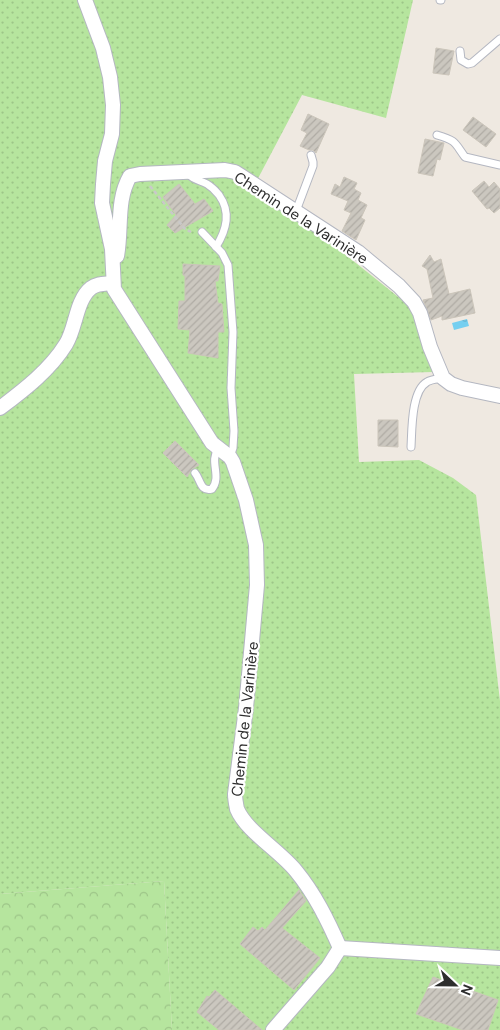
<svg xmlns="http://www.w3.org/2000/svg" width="500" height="1030" font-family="'DM Sans',sans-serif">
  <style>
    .grass { fill: url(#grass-dots) }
    .forest { fill: url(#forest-crowns) }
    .water { fill: url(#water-ripples) }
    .building { fill: url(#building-hatch); stroke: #cbc5ba }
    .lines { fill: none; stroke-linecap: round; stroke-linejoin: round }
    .service-casing { stroke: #b4b7c1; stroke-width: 9 }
    .minor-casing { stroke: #b4b7c1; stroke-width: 16 }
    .path { stroke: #c9c9c9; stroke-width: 2.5; stroke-dasharray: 4 2.5; stroke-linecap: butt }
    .service { stroke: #fff; stroke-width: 7 }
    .minor { stroke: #fff; stroke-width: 14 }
    .labels { text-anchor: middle; stroke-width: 4.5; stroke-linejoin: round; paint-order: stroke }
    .street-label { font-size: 15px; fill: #2e2e2e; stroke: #fff }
  </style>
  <defs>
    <pattern id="grass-dots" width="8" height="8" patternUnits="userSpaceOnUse" patternTransform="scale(1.25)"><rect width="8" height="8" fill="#b6e59e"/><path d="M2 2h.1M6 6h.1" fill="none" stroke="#9dc588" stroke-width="1.8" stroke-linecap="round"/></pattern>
    <pattern id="forest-crowns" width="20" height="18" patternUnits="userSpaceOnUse" patternTransform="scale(1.25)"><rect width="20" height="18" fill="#b6e59e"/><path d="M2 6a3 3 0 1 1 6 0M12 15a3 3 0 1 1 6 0" fill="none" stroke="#9dc588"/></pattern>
    <pattern id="water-ripples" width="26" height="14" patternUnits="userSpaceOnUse" patternTransform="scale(1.25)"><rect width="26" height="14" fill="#75cff0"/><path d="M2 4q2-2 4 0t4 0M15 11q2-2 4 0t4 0" fill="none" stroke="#66b2ce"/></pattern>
    <pattern id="building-hatch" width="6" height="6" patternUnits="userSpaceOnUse" patternTransform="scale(1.25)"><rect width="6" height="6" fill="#cbc7bf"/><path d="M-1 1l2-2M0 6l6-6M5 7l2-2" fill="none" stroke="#afaba4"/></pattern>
  </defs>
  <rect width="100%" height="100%" fill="#efe9e1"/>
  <polygon class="grass" points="0,0 413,0 386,118 302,95 253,188 306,223 412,308 434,372 354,374 359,462 419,460 453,478 476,495 500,701 500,1030 172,1030 164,881 0,894"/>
  <polygon class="forest" points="164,881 172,1030 0,1030 0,894"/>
  <polygon class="water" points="467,319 469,326 454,330 452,323"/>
  <g class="building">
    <polygon points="436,48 454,51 449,75 433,73"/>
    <polygon points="308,114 329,124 316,153 313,150 309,150 300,146 307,133 301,130"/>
    <polygon points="473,117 496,134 486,147 463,130"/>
    <polygon points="425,139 444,143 440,160 437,159 433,176 418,173"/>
    <polygon points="344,177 357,183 354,189 361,193 358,200 367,205 361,218 365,220 356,240 342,231 351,213 344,210 348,201 331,194 335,184 340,187"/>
    <polygon points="484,181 489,187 494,182 500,189 500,208 494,213 489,208 487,209 472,191"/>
    <polygon points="179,184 195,204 204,199 213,211 175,233 167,225 176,215 163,197"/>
    <polygon points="430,255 434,262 441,259 449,294 470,289 475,313 442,320 442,316 431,320 423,300 433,298 427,269 422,266"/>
    <polygon points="183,264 220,266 218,281 215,281 218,303 222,304 224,332 218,332 218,358 188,353 190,330 178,329 179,301 185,301 185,276 183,275"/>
    <polygon points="378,420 398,420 398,447 378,446"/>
    <polygon points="175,441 199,465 192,469 187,477 163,453"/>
    <polygon points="299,890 306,901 282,928 320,958 294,990 240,944 253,927 258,931 262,927 265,930"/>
    <polygon points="433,977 498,1000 488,1030 463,1030 416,1014"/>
    <polygon points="215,990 262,1030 219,1030 197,1012 207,996 209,997"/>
  </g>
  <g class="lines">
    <g class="service-casing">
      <g id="service">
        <polyline points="440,0 441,0"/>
        <polyline points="460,51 461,60 468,64 472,63 500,39"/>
        <path d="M 437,135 C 457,141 454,142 465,157 L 500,165"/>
        <path d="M 187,172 C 192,180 200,180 207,184 C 212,187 215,190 219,195 C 231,212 227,229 216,247"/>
        <polyline points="296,211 313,166 313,162 311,155"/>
        <polyline points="202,232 222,253 228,265 233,332 231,388 234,431 233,448 230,457"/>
        <path d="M 411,447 C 412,431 411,391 427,382 C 431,379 438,379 443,378"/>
        <path d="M 195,473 C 201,480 200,492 212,489 C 222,476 209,462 218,449"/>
      </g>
    </g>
    <g class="minor-casing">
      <g id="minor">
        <path d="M 85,0 L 103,48 L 110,77 L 113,105 L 112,134 L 105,161 L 103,184 L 102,203 L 112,249 L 114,289 L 212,443 L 230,457 L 233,462 L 246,500 L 256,545 L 257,585 L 246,708 L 235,794 C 235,799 236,804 237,809 C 246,831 280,851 296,871 C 315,894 328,921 340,948"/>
        <path d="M 117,256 C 122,229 116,200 130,176 L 140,174 L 225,170 L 235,172 L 358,252 L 399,286 L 414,302 L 420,313 L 430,347 L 443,378 L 451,384 L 462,388 L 500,396"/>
        <path d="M 0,408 C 24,390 50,370 66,344 C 76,328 76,300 91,288 C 97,283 105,284 113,283"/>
        <polyline points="340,948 500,958"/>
        <polyline points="273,1030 328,967 340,948"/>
      </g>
    </g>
    <polyline class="path" points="150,186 185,229 191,232"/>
    <use href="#service" class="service"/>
    <use href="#minor" class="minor"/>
  </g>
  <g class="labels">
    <g class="street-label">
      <text transform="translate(301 218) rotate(33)" y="5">Chemin de la Varinière</text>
      <text transform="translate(245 719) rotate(-84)" y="5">Chemin de la Varinière</text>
    </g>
  </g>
  <g transform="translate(455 985) rotate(112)" stroke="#ffffff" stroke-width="4" paint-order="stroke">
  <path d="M0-4L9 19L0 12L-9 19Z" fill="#2e2e2e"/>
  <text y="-8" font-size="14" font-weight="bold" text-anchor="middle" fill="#2e2e2e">N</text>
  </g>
</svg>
